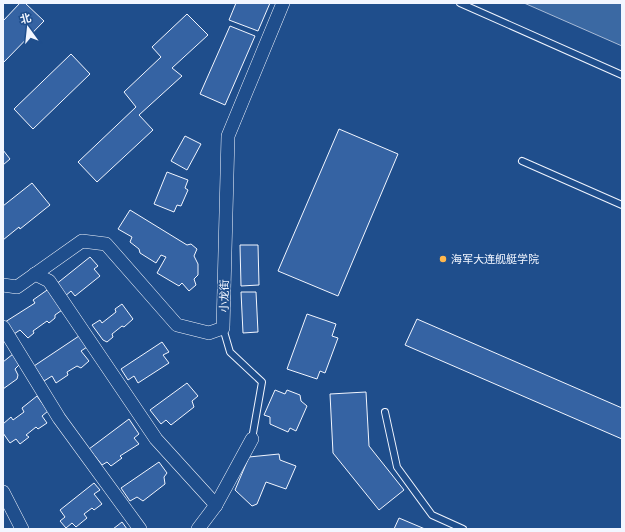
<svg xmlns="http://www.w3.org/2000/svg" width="625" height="532" font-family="Arial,'Noto Sans SC',sans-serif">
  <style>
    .water { fill: #3b69a3; stroke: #a8bbd7 }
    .building { fill: #3563a3; stroke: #f2f6ff }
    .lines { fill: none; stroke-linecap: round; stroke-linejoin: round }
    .lane-casing { stroke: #f2f6ff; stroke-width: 8 }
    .street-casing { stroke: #f2f6ff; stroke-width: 14 }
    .lane { stroke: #1f4e8c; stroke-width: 6 }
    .street { stroke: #1f4e8c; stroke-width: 13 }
    .poi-dot { fill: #ffb74d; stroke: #1f4e8c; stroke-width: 1.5 }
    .labels { text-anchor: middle; stroke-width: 3; stroke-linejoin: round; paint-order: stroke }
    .poi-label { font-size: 11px; fill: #f2f6ff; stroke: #1f4e8c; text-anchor: start }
    .street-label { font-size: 11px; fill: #f2f6ff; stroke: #1f4e8c }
  </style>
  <rect width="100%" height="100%" fill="#1f4e8c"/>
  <polygon class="water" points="524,3 622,3 622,46"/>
  <g class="building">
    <polygon points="20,3 25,3 44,21 3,63 3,21"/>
    <polygon points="236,3 270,3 258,31 229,20"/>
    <polygon points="187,14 208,35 172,68 182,76 139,115 153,130 97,182 78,162 136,107 124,92 161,57 152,47"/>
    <polygon points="230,26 255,36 225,105 200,94"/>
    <polygon points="71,54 90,74 33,129 14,109"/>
    <polygon points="339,129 398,154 338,296 278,271"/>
    <polygon points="185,136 201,144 187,170 171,161"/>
    <polygon points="3,150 10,159 3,165"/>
    <polygon points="167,172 188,180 185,188 188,190 181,206 177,205 174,212 154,204"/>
    <polygon points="32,183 50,205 20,229 19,227 3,240 3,206"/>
    <polygon points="130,210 187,245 191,244 197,249 194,256 198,264 198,275 194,279 196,285 189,291 182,283 179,286 157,273 166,257 161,255 156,263 140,253 139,249 130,242 132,237 118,229"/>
    <polygon points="240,245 258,245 259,285 241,286"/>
    <polygon points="90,257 98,266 94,269 100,276 75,296 71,291 64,297 55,285"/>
    <polygon points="50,288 65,308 55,315 55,318 49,323 47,321 33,331 34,333 28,338 20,330 14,334 5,322 35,303 33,300"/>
    <polygon points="241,292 256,292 258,332 243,333"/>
    <polygon points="122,304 133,319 124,327 122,326 112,334 113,337 107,342 103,340 92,325 100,320 102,323 116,312 115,309"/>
    <polygon points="307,314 336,324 332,336 338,338 325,373 320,371 317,379 287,369"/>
    <polygon points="417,319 622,408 622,439 405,345"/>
    <polygon points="79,336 87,347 81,351 89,361 81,368 77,366 67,372 68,375 56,383 52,376 44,381 34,366"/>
    <polygon points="162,342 169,352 163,355 169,363 138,383 134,376 128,380 121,369"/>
    <polygon points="13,354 20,364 15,369 18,375 17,379 3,389 3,362"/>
    <polygon points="187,383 198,396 192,401 194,407 171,425 166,420 161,424 150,410"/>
    <polygon points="275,390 285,394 287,390 300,395 301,401 307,406 296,431 290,428 288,432 270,424 270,417 264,415"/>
    <polygon points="366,392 369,446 404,490 379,510 333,453 330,394"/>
    <polygon points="37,396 48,411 42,416 47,423 38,429 36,427 26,435 29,437 20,444 16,439 10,443 3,433 3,424 11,417 13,420 24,412 22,408"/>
    <polygon points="129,419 139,434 134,438 139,444 120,456 122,458 111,466 107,462 102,465 89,449"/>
    <polygon points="279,454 280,460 296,466 286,489 266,482 257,504 252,506 235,490 249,457"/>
    <polygon points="159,462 167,473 164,477 165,484 143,501 137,497 130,501 121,488"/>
    <polygon points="94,483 100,490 94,494 102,504 94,510 92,508 84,514 87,518 76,527 72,523 66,528 60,521 65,517 60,510"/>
    <polygon points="399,518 425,529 394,529"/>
    <polygon points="122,522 127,529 113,529"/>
  </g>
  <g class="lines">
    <g class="lane-casing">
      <g id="lane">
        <polyline points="460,3 622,75"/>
        <polyline points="522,161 622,205"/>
        <polyline points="223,328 230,352 262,382 252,439"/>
        <polyline points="385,412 397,467 432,515 463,529"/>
      </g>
    </g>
    <g class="street-casing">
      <g id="street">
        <polyline points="35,274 49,281 156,439 216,505"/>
        <polyline points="3,285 17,287 82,241 106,244 177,325 209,333 223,328 228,136 283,3"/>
        <polyline points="3,327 59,418 140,529"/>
        <polyline points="3,492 22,529"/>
        <polyline points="198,529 216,505 252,439"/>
      </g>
    </g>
    <use href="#lane" class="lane"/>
    <use href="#street" class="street"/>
  </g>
  <circle class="poi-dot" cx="443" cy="259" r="4"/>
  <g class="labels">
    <g class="poi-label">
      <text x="451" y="263">海军大连舰艇学院</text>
    </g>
    <g class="street-label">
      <text transform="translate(224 296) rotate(-89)" y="4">小龙街</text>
    </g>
  </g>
  <rect width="625" height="532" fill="none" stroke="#f2f6ff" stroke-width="8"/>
  <g transform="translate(28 28) rotate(345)" stroke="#1f4e8c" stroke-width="3" paint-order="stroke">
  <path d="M0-3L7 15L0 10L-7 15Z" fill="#f2f6ff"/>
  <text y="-6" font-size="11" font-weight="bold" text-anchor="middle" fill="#f2f6ff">北</text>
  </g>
</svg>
